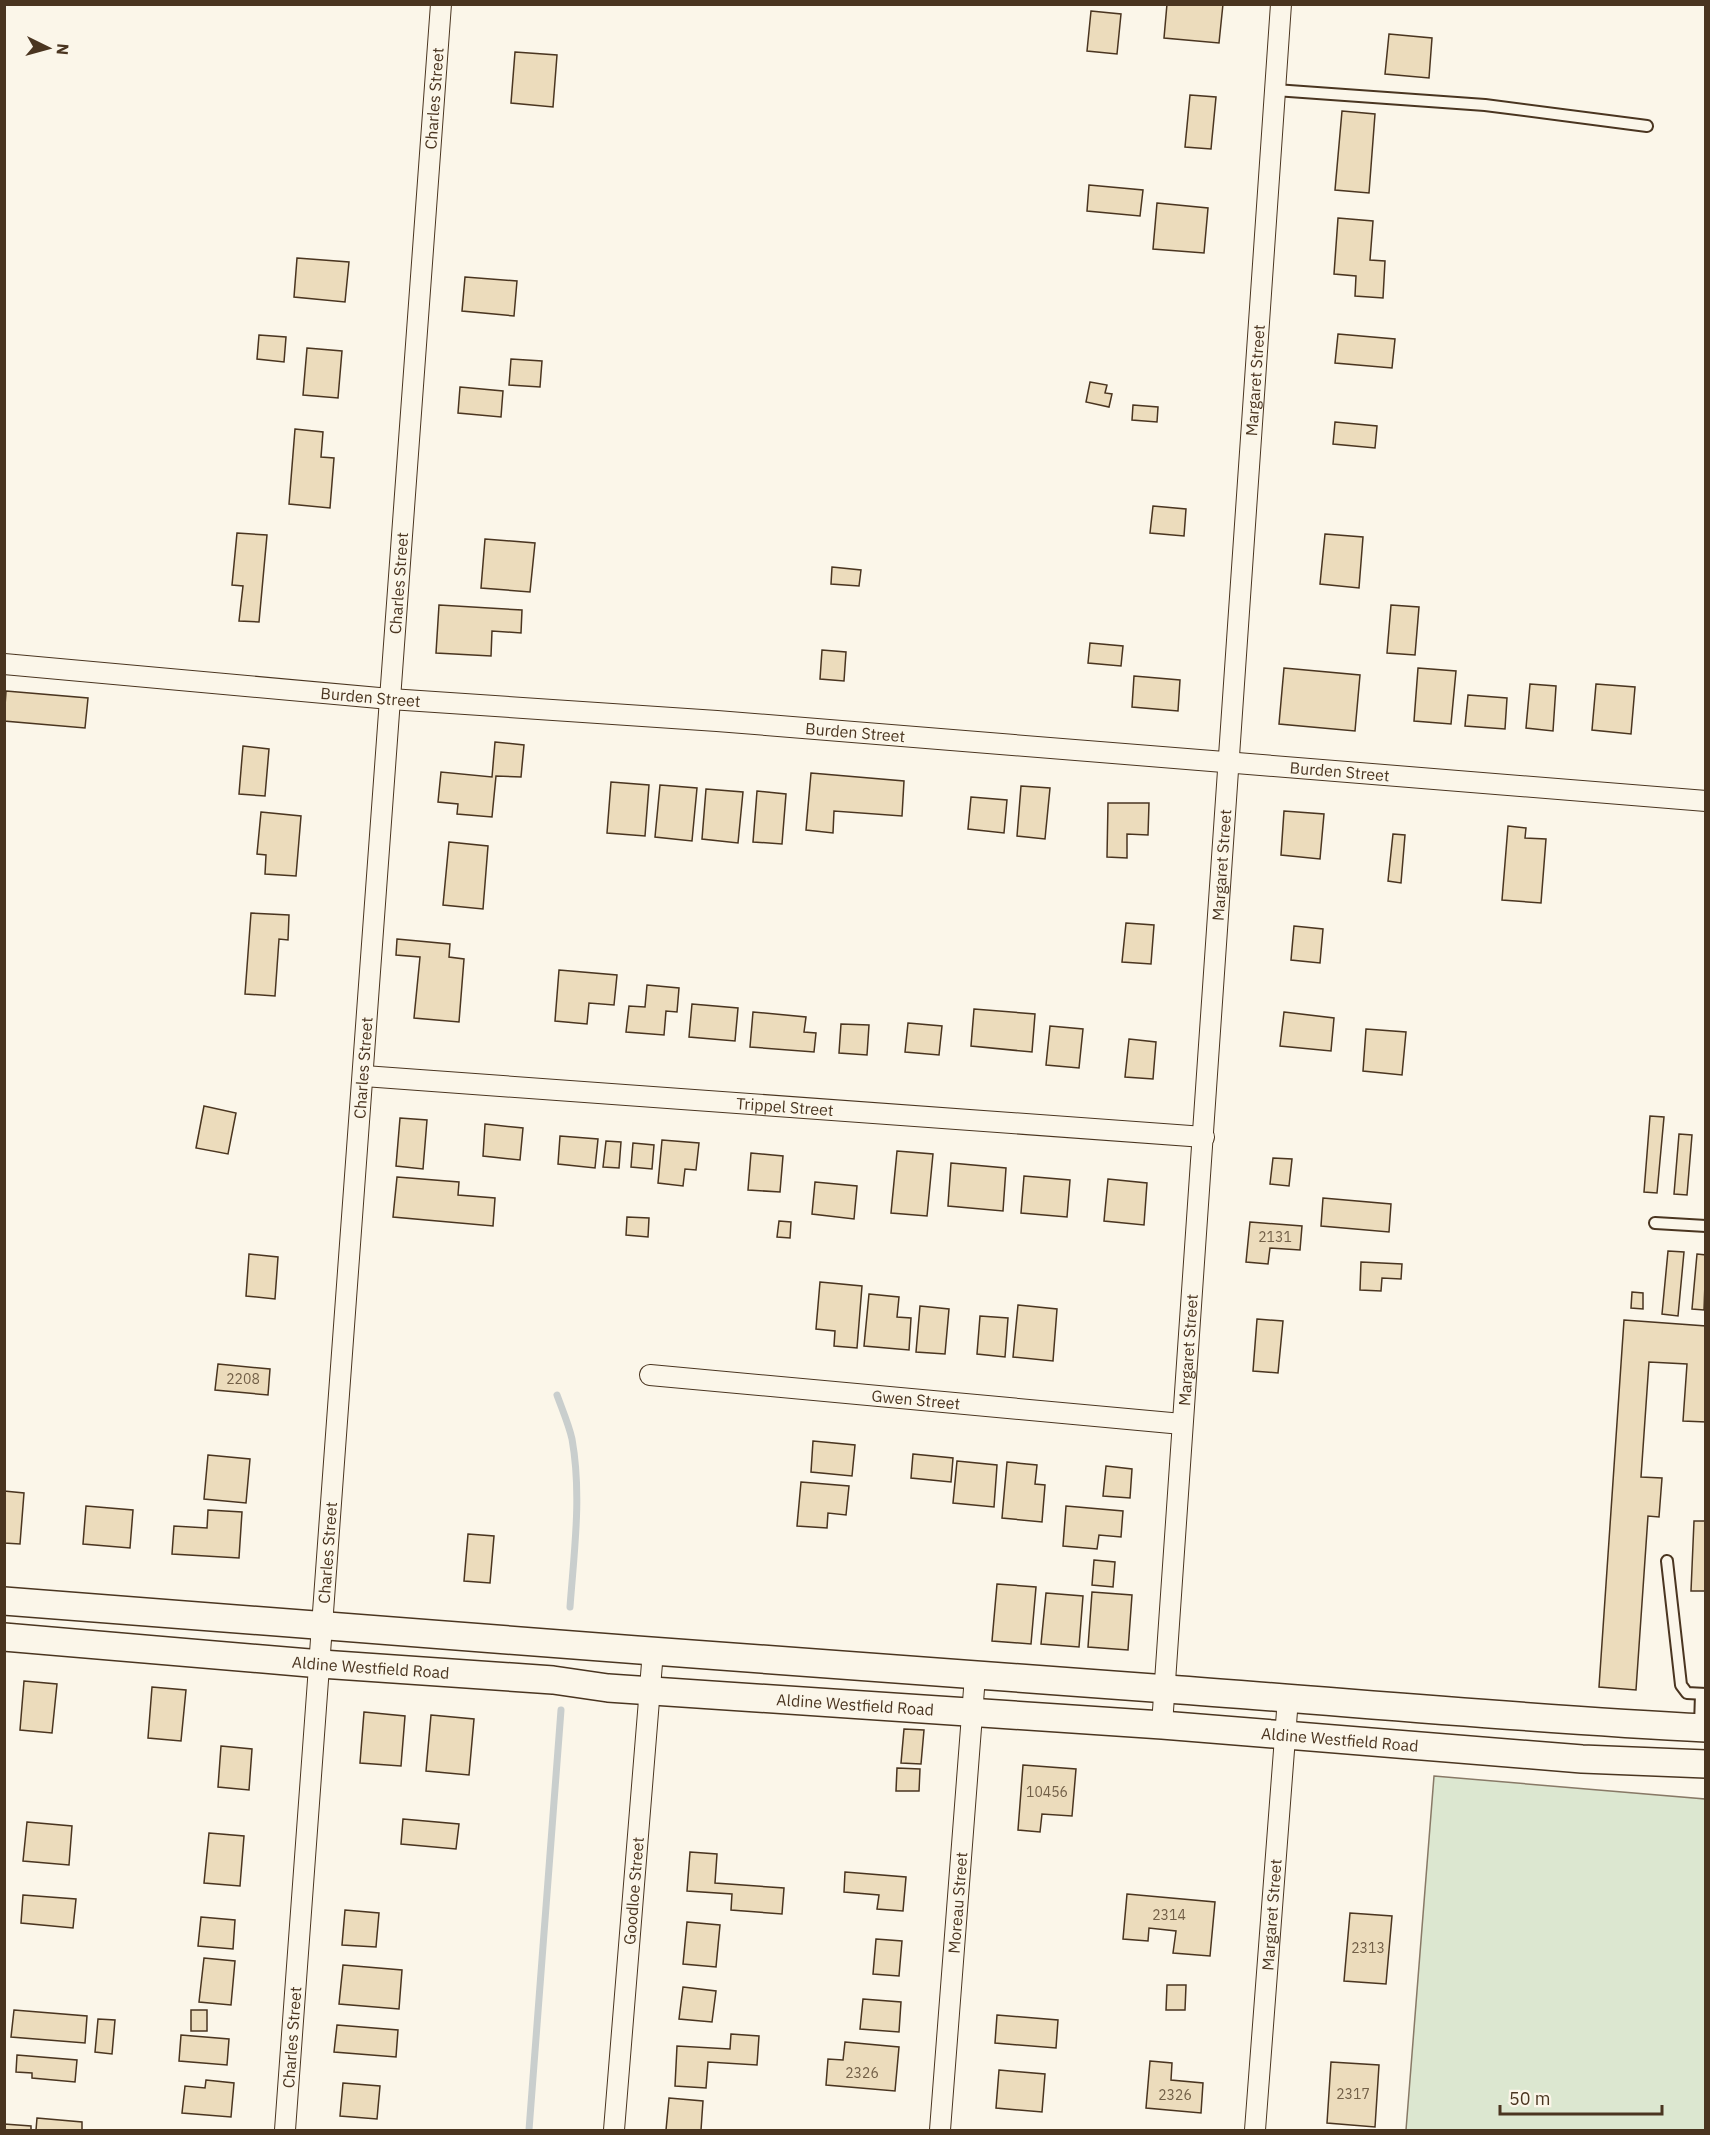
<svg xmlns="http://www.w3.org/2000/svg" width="1710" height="2135" font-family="'IBM Plex Sans',sans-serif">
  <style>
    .green { fill: #dce7d0; stroke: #887966; stroke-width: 1.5 }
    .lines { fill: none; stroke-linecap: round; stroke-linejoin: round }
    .stream { stroke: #c9cecd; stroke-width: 7 }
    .building { fill: #ecdcbc; stroke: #4a3520; stroke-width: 1.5 }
    .lane-casing { stroke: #4a3520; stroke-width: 14 }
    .street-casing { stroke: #4a3520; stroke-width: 22 }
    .secondary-casing { stroke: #4a3520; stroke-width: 30 }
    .lane { stroke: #fbf6e9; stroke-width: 10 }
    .street { stroke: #fbf6e9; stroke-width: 20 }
    .secondary { stroke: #fbf6e9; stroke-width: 27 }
    .labels { text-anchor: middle; stroke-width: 4.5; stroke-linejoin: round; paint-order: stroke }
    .number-label { font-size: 14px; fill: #725f47 }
    .street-label { font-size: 16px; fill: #4a3520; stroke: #fbf6e9 }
  </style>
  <rect width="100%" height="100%" fill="#fbf6e9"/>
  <polygon class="green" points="1434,1776 1705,1799 1705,2130 1406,2130"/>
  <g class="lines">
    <g class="stream">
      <path d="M 557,1395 C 562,1409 569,1425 572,1439 C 582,1495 574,1552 570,1607"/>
      <polyline points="529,2130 561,1710"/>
    </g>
  </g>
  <g class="building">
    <polygon points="1167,4 1223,4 1219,43 1164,38"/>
    <polygon points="1091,11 1121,14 1117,54 1087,51"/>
    <polygon points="1389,34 1432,38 1429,78 1385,74"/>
    <polygon points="515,52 557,55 553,107 511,103"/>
    <polygon points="1190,95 1216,97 1211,149 1185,147"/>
    <polygon points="1342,111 1375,114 1369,193 1335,190"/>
    <polygon points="1089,185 1143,190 1140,216 1087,211"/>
    <polygon points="1157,203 1208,208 1204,253 1153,249"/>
    <polygon points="1338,218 1373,221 1370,260 1385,261 1383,298 1355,296 1356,276 1334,274"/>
    <polygon points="297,258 349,262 345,302 294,297"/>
    <polygon points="465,277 517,281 514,316 462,311"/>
    <polygon points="1338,334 1395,339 1392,368 1335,363"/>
    <polygon points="259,335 286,337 284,362 257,359"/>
    <polygon points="307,348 342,351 338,398 303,395"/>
    <polygon points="511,359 542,361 540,387 509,385"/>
    <polygon points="1090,382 1107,385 1105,393 1112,394 1109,407 1086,402"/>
    <polygon points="460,387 503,391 501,417 458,413"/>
    <polygon points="1133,405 1158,407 1157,422 1132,420"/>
    <polygon points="1335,422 1377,426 1375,448 1333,444"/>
    <polygon points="295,429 323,432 321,457 334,458 330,508 289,504"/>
    <polygon points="1153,506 1186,509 1184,536 1150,533"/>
    <polygon points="237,533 267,535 259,622 239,621 243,586 232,585"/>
    <polygon points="1325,534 1363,537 1359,588 1320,584"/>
    <polygon points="485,539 535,543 530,592 481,588"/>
    <polygon points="832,567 861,570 859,586 831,584"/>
    <polygon points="439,605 522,610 521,633 492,631 491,656 436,653"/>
    <polygon points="1391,605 1419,607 1415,655 1387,653"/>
    <polygon points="1090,643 1123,646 1121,666 1088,663"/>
    <polygon points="822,650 846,652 844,681 820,679"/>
    <polygon points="1284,668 1360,675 1355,731 1279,724"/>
    <polygon points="1418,668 1456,671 1451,724 1414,721"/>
    <polygon points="1134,676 1180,680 1178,711 1132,707"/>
    <polygon points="1530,684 1556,686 1553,731 1526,728"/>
    <polygon points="1596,684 1635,687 1631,734 1592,730"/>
    <polygon points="6,691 88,698 85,728 4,721"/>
    <polygon points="1468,695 1507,698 1505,729 1465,726"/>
    <polygon points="495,742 524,745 521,777 496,776 492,817 457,814 458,804 438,802 441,772 492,777"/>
    <polygon points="243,746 269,749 265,796 239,794"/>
    <polygon points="811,773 904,781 902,816 834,811 833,833 806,830"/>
    <polygon points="611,782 649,785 645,836 607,833"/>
    <polygon points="660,785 697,788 692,841 655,837"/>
    <polygon points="1021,786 1050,788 1045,839 1017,836"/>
    <polygon points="706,789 743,792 738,843 702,839"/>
    <polygon points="757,791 786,794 782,844 753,842"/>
    <polygon points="971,797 1007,800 1004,833 968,829"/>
    <polygon points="1108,803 1149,803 1148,835 1127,834 1127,858 1107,857"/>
    <polygon points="1284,811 1324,814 1320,859 1281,855"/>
    <polygon points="261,812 301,816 296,876 265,874 266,855 257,854"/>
    <polygon points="1508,826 1526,828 1525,838 1546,839 1541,903 1502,900"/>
    <polygon points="1393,834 1405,835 1401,883 1388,881"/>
    <polygon points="449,842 488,846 483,909 443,905"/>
    <polygon points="251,913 289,915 288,940 279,939 275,996 245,994"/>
    <polygon points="1126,923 1154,925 1151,964 1122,962"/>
    <polygon points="1294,926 1323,929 1320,963 1291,960"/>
    <polygon points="397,939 450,944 449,957 464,959 459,1022 414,1018 420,957 396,955"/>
    <polygon points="559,970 617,975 614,1005 589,1003 587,1024 555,1021"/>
    <polygon points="647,985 679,988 677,1012 666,1011 664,1035 626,1032 629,1006 645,1007"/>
    <polygon points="692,1004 738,1008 735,1041 689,1037"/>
    <polygon points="974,1009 1035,1014 1032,1052 971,1046"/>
    <polygon points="753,1012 806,1017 804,1032 816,1033 814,1052 750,1047"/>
    <polygon points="1284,1012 1334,1018 1331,1051 1280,1046"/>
    <polygon points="908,1023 942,1026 939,1055 905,1052"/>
    <polygon points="841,1024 869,1025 867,1055 839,1053"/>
    <polygon points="1050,1026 1083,1029 1079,1068 1046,1065"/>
    <polygon points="1366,1029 1406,1032 1402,1075 1363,1071"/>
    <polygon points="1129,1039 1156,1042 1153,1079 1125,1077"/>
    <polygon points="204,1106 236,1113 228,1154 196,1148"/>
    <polygon points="1650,1116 1664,1117 1657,1193 1644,1192"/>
    <polygon points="400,1118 427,1120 423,1169 396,1166"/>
    <polygon points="485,1124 523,1128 520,1160 483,1156"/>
    <polygon points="1679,1134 1692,1135 1687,1195 1674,1194"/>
    <polygon points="560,1136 598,1139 595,1168 558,1164"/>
    <polygon points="662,1140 699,1143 696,1170 685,1169 683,1186 658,1183"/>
    <polygon points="606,1141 621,1142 619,1168 603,1167"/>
    <polygon points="633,1143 654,1145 652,1169 631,1167"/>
    <polygon points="897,1151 933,1154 927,1216 891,1213"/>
    <polygon points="751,1153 783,1156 780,1192 748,1190"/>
    <polygon points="1273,1158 1292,1159 1289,1186 1270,1184"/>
    <polygon points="951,1163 1006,1168 1003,1211 948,1206"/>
    <polygon points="1024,1176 1070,1180 1067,1217 1021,1213"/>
    <polygon points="397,1177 459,1182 458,1195 495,1198 493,1226 393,1217"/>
    <polygon points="1108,1179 1147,1183 1144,1225 1104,1221"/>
    <polygon points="815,1182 857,1186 854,1219 812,1214"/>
    <polygon points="1323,1198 1391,1204 1389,1232 1321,1226"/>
    <polygon points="627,1217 649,1218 648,1237 626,1235"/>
    <polygon points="779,1221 791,1222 790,1238 777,1237"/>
    <polygon points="1250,1222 1302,1226 1300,1250 1270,1248 1268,1264 1246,1262"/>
    <polygon points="1668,1251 1684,1252 1678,1316 1662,1314"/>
    <polygon points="249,1254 278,1257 275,1299 246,1296"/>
    <polygon points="1697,1254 1706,1255 1704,1310 1692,1309"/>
    <polygon points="1361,1262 1402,1264 1401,1279 1382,1278 1381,1291 1360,1290"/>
    <polygon points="820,1282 862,1286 857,1348 834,1346 835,1331 816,1329"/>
    <polygon points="1632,1292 1643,1293 1643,1309 1631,1308"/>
    <polygon points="869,1294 899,1297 897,1317 911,1318 909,1350 864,1346"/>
    <polygon points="1018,1305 1057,1309 1053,1361 1013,1357"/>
    <polygon points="920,1306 949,1309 945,1354 916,1352"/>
    <polygon points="980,1316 1008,1318 1005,1357 977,1354"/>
    <polygon points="1257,1319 1283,1321 1278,1373 1253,1371"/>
    <polygon points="1624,1320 1706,1326 1706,1422 1683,1421 1687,1364 1649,1362 1641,1477 1662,1478 1659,1517 1648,1516 1636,1690 1599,1687"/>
    <polygon points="218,1364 270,1369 268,1395 215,1390"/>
    <polygon points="813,1441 855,1445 852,1476 811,1472"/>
    <polygon points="913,1454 953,1458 951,1482 911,1478"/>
    <polygon points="208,1455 250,1459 246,1503 204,1499"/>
    <polygon points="957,1461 997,1465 994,1507 953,1503"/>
    <polygon points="1007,1462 1037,1465 1035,1484 1045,1485 1042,1522 1002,1518"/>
    <polygon points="1106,1466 1132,1469 1130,1498 1103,1496"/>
    <polygon points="801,1482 849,1486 846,1515 828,1513 827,1528 797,1526"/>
    <polygon points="4,1491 24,1493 20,1544 4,1543"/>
    <polygon points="86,1506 133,1510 130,1548 83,1544"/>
    <polygon points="1066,1506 1123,1511 1121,1537 1099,1535 1097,1549 1063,1546"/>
    <polygon points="208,1510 242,1512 239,1558 172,1554 174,1526 207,1528"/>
    <polygon points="1694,1521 1706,1521 1706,1591 1691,1591"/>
    <polygon points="468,1534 494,1536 490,1583 464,1581"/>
    <polygon points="1094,1560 1115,1562 1113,1587 1092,1585"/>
    <polygon points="997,1584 1036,1587 1031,1644 992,1641"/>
    <polygon points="1092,1592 1132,1595 1128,1650 1088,1647"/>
    <polygon points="1046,1593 1083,1596 1079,1647 1041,1644"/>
    <polygon points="24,1681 57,1684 52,1733 20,1730"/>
    <polygon points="152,1687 186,1690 181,1741 148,1738"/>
    <polygon points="364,1712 405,1716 401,1766 360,1763"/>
    <polygon points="431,1715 474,1719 469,1775 426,1771"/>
    <polygon points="904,1729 924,1730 921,1764 901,1763"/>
    <polygon points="221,1746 252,1749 249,1790 218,1787"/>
    <polygon points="1023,1765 1076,1769 1072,1816 1042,1814 1040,1832 1018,1830"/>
    <polygon points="897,1768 920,1769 919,1791 896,1791"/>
    <polygon points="403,1819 459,1824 456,1849 401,1844"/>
    <polygon points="27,1822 72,1826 69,1865 23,1861"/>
    <polygon points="209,1833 244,1836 240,1886 204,1883"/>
    <polygon points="690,1852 717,1854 715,1883 784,1888 782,1914 731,1910 732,1894 687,1891"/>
    <polygon points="845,1872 906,1877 903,1911 877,1909 879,1895 844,1892"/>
    <polygon points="1127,1894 1215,1902 1210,1956 1173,1953 1176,1931 1149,1928 1148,1941 1123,1939"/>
    <polygon points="23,1895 76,1899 73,1928 21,1923"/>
    <polygon points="345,1910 379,1913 376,1947 342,1945"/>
    <polygon points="1350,1913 1392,1916 1386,1984 1344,1981"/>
    <polygon points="201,1917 235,1920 233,1949 198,1946"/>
    <polygon points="687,1922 720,1925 716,1967 683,1964"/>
    <polygon points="876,1939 902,1941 899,1976 873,1974"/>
    <polygon points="204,1958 235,1961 231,2005 199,2002"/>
    <polygon points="343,1965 402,1970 399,2009 339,2004"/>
    <polygon points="1167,1985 1186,1985 1185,2010 1166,2010"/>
    <polygon points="683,1987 716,1991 712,2022 679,2019"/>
    <polygon points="863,1999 901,2002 899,2032 860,2029"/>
    <polygon points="14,2010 87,2016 85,2043 11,2037"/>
    <rect x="191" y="2010" width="16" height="21"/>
    <polygon points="997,2015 1058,2020 1056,2048 995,2043"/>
    <polygon points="98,2019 115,2020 112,2054 95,2052"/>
    <polygon points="337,2025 398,2030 396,2057 334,2052"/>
    <polygon points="731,2034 759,2036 757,2065 708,2062 706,2088 675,2086 677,2046 730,2049"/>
    <polygon points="181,2035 229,2039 227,2065 179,2061"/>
    <polygon points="845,2042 899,2047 895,2091 826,2085 828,2059 843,2060"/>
    <polygon points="17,2055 77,2060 75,2082 32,2078 32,2073 16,2072"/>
    <polygon points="1150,2061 1172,2063 1171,2080 1203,2083 1201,2113 1146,2108"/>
    <polygon points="1331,2062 1379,2065 1375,2127 1327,2123"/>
    <polygon points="999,2070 1045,2074 1042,2112 996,2108"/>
    <polygon points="206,2080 234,2083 231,2117 182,2113 185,2086 205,2088"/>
    <polygon points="343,2083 380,2086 377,2119 340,2116"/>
    <polygon points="669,2098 703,2101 701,2130 666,2130"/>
    <polygon points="37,2118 82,2122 82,2130 36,2130"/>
    <polygon points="4,2124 31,2126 31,2130 4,2130"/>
  </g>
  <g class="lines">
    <g class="lane-casing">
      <g id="lane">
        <polyline points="1275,90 1485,105 1647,126"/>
        <polyline points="1655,1223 1706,1226"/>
        <polyline points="1667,1561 1681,1685 1687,1693 1706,1694"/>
        <polyline points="1700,1726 1701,1694"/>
      </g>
    </g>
    <g class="street-casing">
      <g id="street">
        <path id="s1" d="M 4,664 L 390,699 L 717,721 L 1706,801"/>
        <path id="s2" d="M 364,1076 L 1204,1137"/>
        <path id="s3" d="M 650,1375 L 1182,1424"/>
        <path id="s4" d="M 1162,1725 L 1281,4"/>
        <path id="s5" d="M 285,2130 L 441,4"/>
        <path id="s6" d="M 614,2130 L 653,1651"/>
        <path id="s7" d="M 940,2130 L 975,1676"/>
        <path id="s8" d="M 1255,2130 L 1288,1698"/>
      </g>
    </g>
    <g class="secondary-casing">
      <g id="secondary">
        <path d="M 4,1601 C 392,1633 779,1660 1167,1689 C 1347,1702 1526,1719 1706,1728"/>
        <path id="s9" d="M 4,1637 L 321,1664 L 553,1680 L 608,1688 L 1162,1725 L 1582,1759 L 1706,1764"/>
      </g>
    </g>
    <use href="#lane" class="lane"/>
    <use href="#street" class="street"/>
    <use href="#secondary" class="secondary"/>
  </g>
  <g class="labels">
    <g class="number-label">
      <text x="1275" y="1242">2131</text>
      <text x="243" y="1384">2208</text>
      <text x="1047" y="1797">10456</text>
      <text x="1169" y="1920">2314</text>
      <text x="1368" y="1953">2313</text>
      <text x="862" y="2078">2326</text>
      <text x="1353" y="2099">2317</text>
      <text x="1175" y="2100">2326</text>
    </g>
    <g class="street-label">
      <text dy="6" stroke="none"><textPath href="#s5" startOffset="2037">Charles Street</textPath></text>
      <text dy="6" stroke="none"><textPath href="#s4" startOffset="1348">Margaret Street</textPath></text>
      <text dy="6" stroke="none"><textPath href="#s5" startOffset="1551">Charles Street</textPath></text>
      <text dy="6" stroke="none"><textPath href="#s1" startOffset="368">Burden Street</textPath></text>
      <text dy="6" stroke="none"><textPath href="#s1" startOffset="854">Burden Street</textPath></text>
      <text dy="6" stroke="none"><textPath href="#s1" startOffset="1340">Burden Street</textPath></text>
      <text dy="6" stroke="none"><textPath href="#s4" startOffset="862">Margaret Street</textPath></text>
      <text dy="6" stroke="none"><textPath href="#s5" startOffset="1065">Charles Street</textPath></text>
      <text dy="6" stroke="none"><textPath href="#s2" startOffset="422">Trippel Street</textPath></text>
      <text dy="6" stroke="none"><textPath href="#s4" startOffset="376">Margaret Street</textPath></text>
      <text dy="6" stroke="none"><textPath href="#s3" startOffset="267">Gwen Street</textPath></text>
      <text dy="6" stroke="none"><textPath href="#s5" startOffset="579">Charles Street</textPath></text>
      <text dy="6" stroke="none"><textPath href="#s9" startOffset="368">Aldine Westfield Road</textPath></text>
      <text dy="6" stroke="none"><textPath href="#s9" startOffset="854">Aldine Westfield Road</textPath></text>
      <text dy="6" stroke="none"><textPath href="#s9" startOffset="1340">Aldine Westfield Road</textPath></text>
      <text dy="6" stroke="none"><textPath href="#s6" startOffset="240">Goodloe Street</textPath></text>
      <text dy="6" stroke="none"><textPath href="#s7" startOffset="228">Moreau Street</textPath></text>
      <text dy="6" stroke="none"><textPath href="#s8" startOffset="216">Margaret Street</textPath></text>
      <text dy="6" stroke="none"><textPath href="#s5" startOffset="93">Charles Street</textPath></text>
    </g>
  </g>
  <rect width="1710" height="2135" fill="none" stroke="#4a3520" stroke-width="12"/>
  <g transform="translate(48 48) rotate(95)" stroke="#fbf6e9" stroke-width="4.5" paint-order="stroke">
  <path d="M0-4.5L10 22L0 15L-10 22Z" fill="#4a3520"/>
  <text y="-9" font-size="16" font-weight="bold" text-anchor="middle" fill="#4a3520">N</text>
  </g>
  <path d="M1500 2105v9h162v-9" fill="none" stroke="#4a3520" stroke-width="3"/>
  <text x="1509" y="2105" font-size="18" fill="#4a3520" stroke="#fbf6e9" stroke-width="4.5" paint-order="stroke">50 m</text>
</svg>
